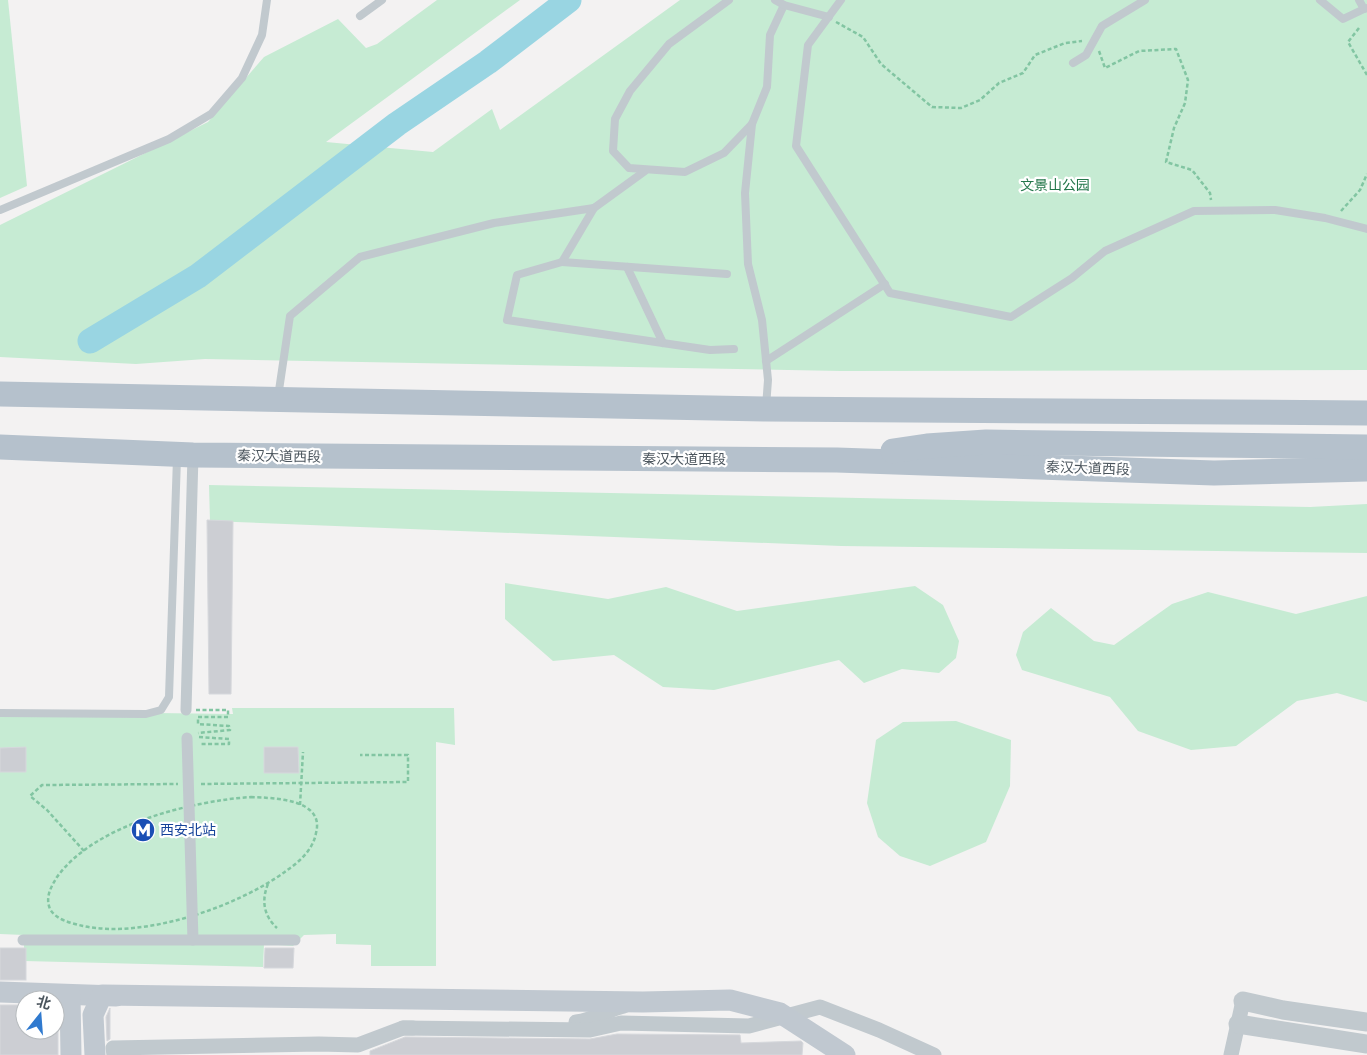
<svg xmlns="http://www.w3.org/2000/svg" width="1367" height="1055" font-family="'DejaVu Sans','Noto Sans SC',sans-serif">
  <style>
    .green { fill: #c6ebd3 }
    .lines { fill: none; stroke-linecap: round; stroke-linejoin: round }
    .river { stroke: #99d5e2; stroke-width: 25 }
    .building { fill: #ccced3; stroke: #d6d8dc }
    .path { stroke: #82c5a2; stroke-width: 2.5; stroke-dasharray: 4 2.5; stroke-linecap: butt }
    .service { stroke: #c1c9ce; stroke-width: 8 }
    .pedestrian { stroke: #c1c9ce; stroke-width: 11 }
    .minor { stroke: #c1c9ce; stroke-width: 15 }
    .tertiary { stroke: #c1c9ce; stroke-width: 19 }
    .secondary { stroke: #c0c8d0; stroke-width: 21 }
    .primary { stroke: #b5c1cc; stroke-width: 25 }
    .labels { text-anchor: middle; stroke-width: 4.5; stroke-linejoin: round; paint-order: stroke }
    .park-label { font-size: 14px; fill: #24774b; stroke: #fff }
    .street-label { font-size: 14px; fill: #4b555d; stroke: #fff }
    .transit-label { font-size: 14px; fill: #164399; stroke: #fff; text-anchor: start }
  </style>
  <rect width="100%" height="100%" fill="#f3f2f2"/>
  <g class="green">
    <polygon points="0,0 8,0 27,186 0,198"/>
    <polygon points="437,0 520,0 326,142 433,152 492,109 500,130 680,0 1367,0 1367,370 841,371 205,359 136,364 0,357 0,225 208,122 264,57 338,19 366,48 377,44"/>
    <polygon points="209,485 1310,507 1367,504 1367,553 841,546 210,521"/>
    <polygon points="505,583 608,599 666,587 737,611 915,586 943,605 959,641 956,658 939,673 902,669 864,683 839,660 714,690 663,687 614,655 553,661 505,619"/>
    <polygon points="1208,592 1296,614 1367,596 1367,702 1337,693 1297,701 1236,746 1191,750 1138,731 1110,697 1022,670 1016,655 1023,632 1051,608 1094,641 1114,645 1172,604"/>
    <polygon points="232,708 454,708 455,745 436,742 436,966 371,966 371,945 336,944 336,934 304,935 293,946 264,944 263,967 24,961 24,935 0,934 0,711 233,714"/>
    <polygon points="956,721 1011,740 1010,786 986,842 930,866 900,856 878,837 867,803 876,740 903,722"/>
  </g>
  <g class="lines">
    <polyline class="river" points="90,341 198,276 397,124 488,62 569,0"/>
  </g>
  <g class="building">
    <polygon points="207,520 233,521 231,694 209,694"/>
    <polygon points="26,747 26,772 0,772 0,748"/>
    <polygon points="264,747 298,747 299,773 264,773"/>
    <rect x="0" y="948" width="26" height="32"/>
    <polygon points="265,948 294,948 293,968 264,968"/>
    <polygon points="0,1005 25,1005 25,1030 55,1030 55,1006 58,1006 58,1055 0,1055"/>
    <polygon points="110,1008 110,1039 107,1041 106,1017"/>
    <polygon points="617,1034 740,1035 741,1043 801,1041 803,1043 802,1055 370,1055 370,1051 405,1037 590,1039"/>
  </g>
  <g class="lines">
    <g class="path">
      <polyline points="836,22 863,37 881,64 932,107 961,108 980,100 999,83 1023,73 1035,55 1065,43 1082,41"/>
      <polyline points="1359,28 1348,42 1367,75"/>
      <polyline points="1099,51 1105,68 1139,51 1176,49 1188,80 1185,103 1174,128 1166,162 1192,170 1210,193 1211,200"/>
      <polyline points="1341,211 1360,190 1367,174"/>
      <polyline points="196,710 228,710 228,717 198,717 198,724 229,726 230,730 198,733"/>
      <polyline points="199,737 229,739 229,744 200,744"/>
      <polyline points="201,784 408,782 408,755 360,755"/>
      <path d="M 251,797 C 274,798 325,799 316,833 C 313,850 299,862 286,871 C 237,907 144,939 83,926 C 71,923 56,920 50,909 C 45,897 51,887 57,877 C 94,825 191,801 251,797 Z"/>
      <polyline points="300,805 303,752"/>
      <polyline points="84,851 47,810 30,796 42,785 178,784"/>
      <path d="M 268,884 C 261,901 264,916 277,928"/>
    </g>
    <g class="service">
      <polyline points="729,0 669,44 630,91 615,119 613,151 629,168 685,172 724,153 752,124 767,87 770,35 784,5"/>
      <polyline points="775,0 784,5 829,17"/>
      <polyline points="841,0 808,45 796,146 890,293 1011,317 1072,278 1105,251 1194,211 1275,210 1325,218 1367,229"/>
      <polyline points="1320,0 1343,19 1364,9"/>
      <polyline points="1359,0 1364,9 1367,8"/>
      <polyline points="360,16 382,0"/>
      <polyline points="1073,63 1086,55 1102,26 1145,0"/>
      <polyline points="752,124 745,193 748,264 762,320 768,380 766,407"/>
      <polyline points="594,208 562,262 517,275 507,320 710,350 734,349"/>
      <polyline points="0,210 169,139 211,114 242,78 262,35 267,0"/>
      <polyline points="562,262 727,274"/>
      <polyline points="627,267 663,343"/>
      <polyline points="766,361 885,284"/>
      <polyline points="278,397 290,316 360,257 494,223 594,208 645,171"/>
      <polyline points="0,713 146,714 161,710 169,697 177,458"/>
    </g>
    <g class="pedestrian">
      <polyline points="186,710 193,455"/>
      <polyline points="187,738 193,940"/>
      <polyline points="23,940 295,940"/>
    </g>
    <g class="minor">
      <path d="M 576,1022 C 594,1020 607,1010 624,1006"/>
      <polyline points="403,1028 590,1030 621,1023 749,1026 820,1007 879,1030 934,1055"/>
      <polyline points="114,1055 113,1048 319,1044 358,1045 403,1028 413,1028"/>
      <polyline points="1231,1055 1243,1001"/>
    </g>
    <g class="tertiary">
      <polyline points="1243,1001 1283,1010 1367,1022"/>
      <polyline points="1238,1024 1367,1044"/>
    </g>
    <g class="secondary">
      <polyline points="0,992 116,996"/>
      <polyline points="70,995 71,1055"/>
      <polyline points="95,1055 93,1015 102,995 643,1002 730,1000 780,1013 845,1055"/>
    </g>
    <g class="primary">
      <polyline points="0,394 766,409 1367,413"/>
      <polyline points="0,447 193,455 837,460 1214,473 1367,469"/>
      <polyline points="893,451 927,446 986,442 1367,447"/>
    </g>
  </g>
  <defs>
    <g id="metro-disc" transform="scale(1.25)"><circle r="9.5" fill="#1a4fb4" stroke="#fff"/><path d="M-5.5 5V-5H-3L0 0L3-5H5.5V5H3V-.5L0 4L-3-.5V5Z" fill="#fff"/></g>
  </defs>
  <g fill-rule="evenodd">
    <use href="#metro-disc" x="143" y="830"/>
  </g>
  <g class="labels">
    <g class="park-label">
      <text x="1055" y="190">文景山公园</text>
    </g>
    <g class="street-label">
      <text transform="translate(279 456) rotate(1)" y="5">秦汉大道西段</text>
      <text x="684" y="464">秦汉大道西段</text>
      <text transform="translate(1088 468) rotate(2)" y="5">秦汉大道西段</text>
    </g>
    <g class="transit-label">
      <text x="160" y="835">西安北站</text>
    </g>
  </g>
  <g transform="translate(40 1015) rotate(17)"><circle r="24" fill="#ffffff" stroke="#b7bbbe"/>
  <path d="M0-4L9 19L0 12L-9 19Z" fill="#307acf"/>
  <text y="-8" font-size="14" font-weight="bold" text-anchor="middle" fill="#4b555d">北</text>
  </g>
</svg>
